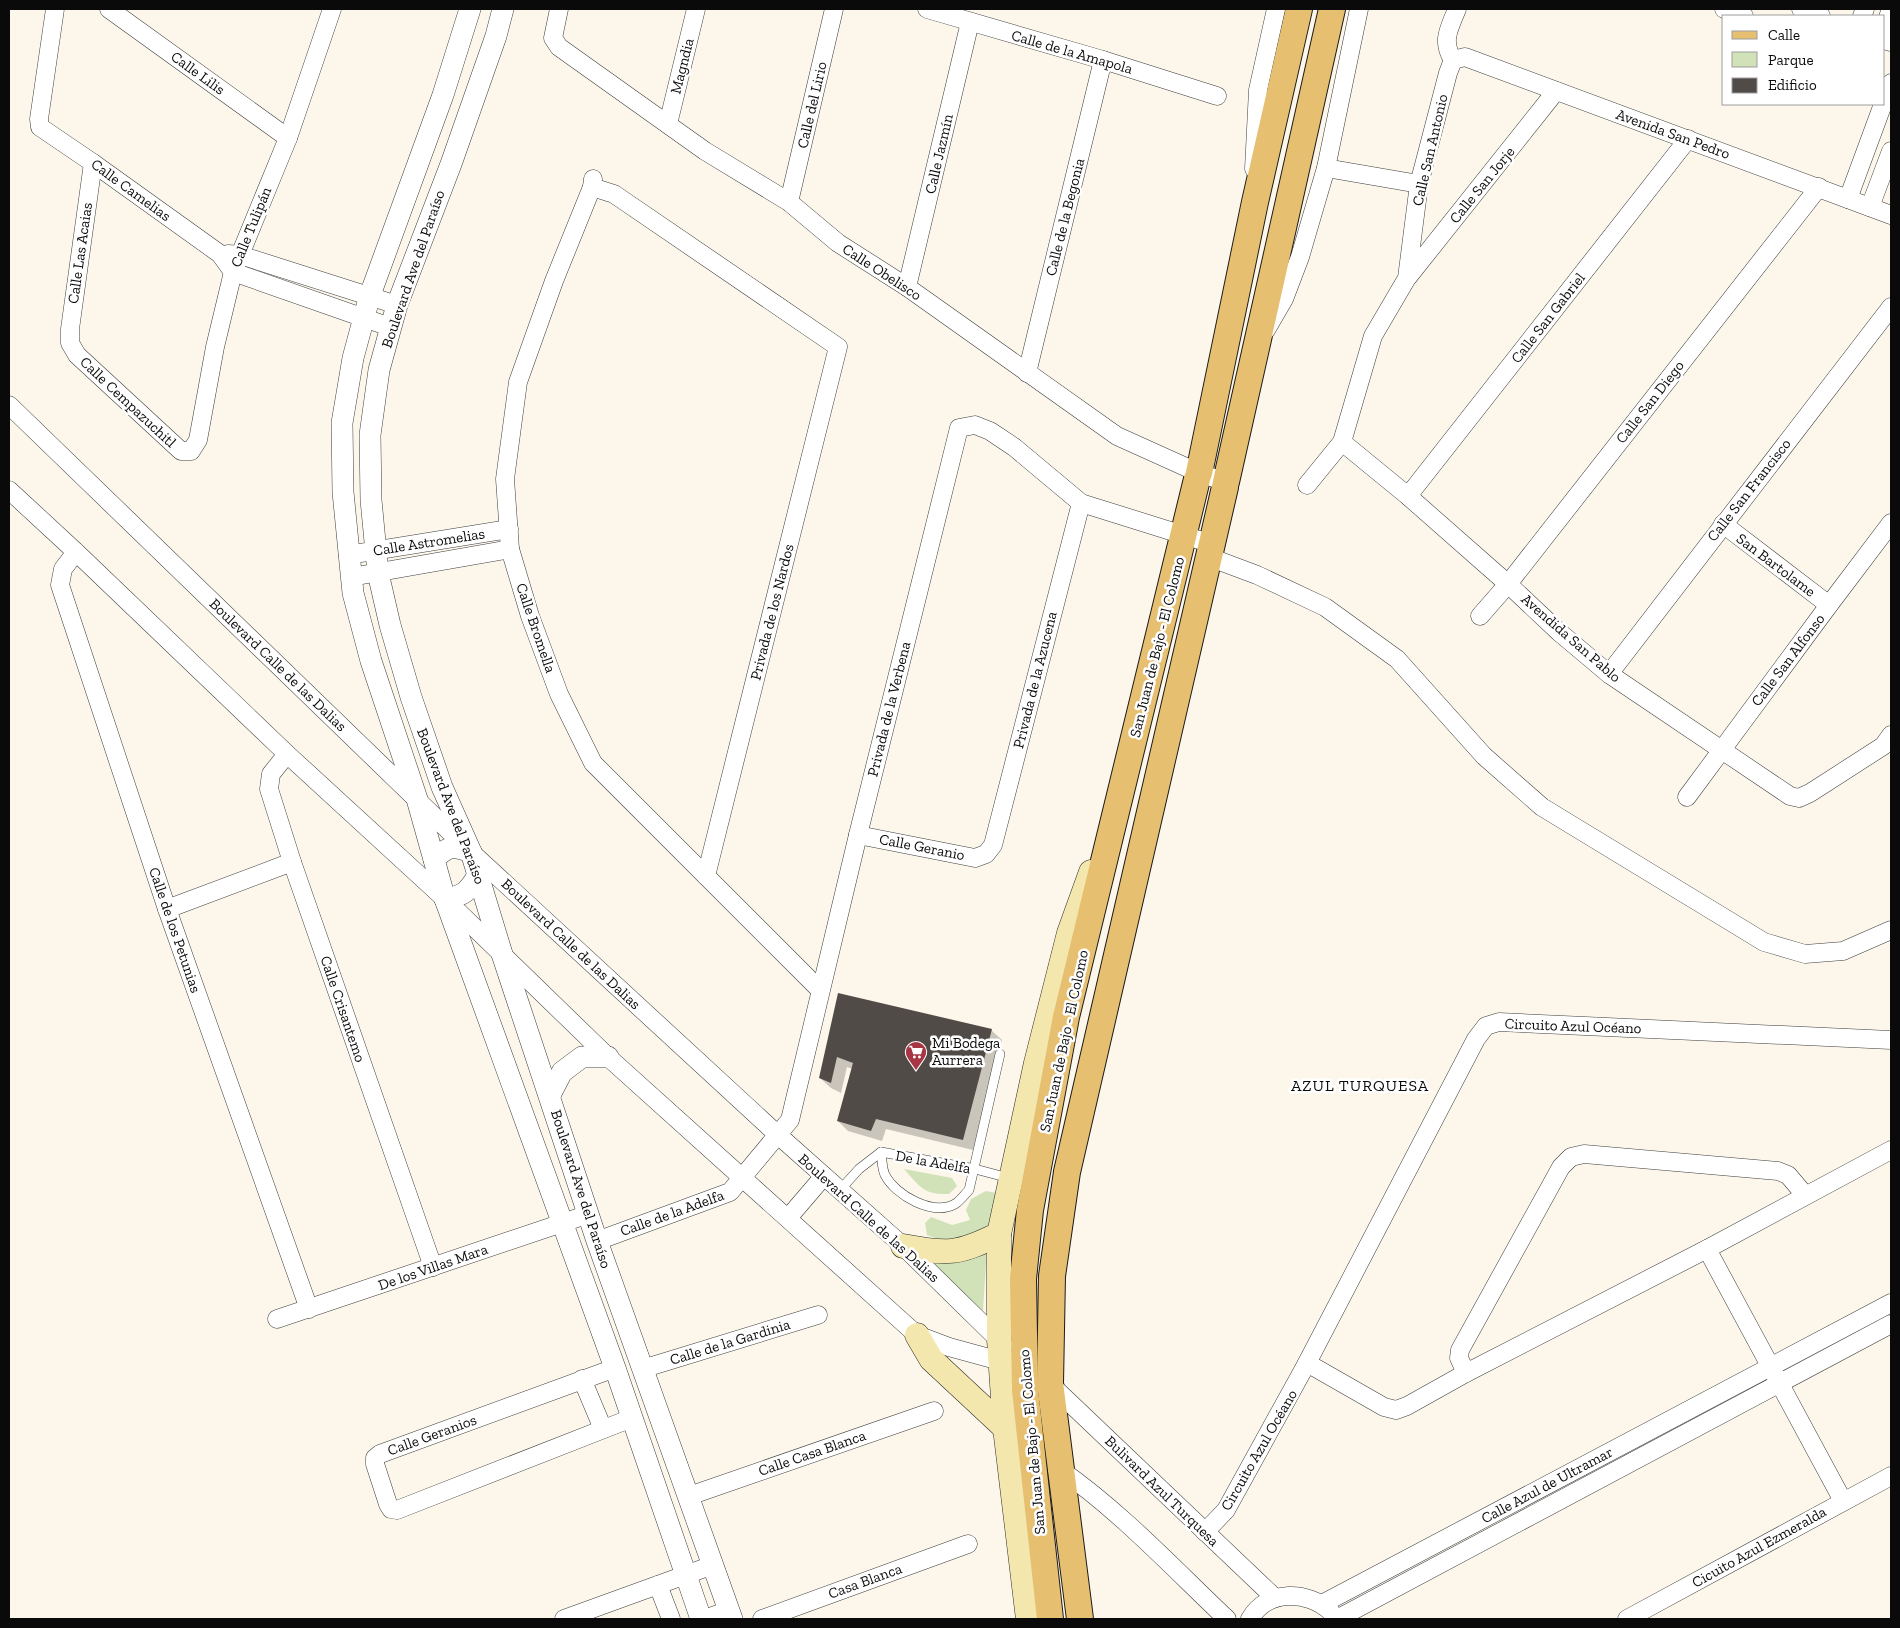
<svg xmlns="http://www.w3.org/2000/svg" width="1900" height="1628" font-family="'Zilla Slab',serif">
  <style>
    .green { fill: #d1e2b9 }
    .shadow { fill: #0003 }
    .building { fill: #514b48 }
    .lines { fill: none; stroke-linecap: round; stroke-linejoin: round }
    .service-casing { stroke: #3d3d3d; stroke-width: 10 }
    .minor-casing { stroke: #3d3d3d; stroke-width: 19 }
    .tertiary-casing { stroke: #3d3d3d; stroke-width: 22 }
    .secondary-casing { stroke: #2c2c2c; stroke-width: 25 }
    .primary-casing { stroke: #1b1b1b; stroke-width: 28 }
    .service { stroke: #fff; stroke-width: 9 }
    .minor { stroke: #fff; stroke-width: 18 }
    .tertiary { stroke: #fff; stroke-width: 21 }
    .secondary { stroke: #f4e7ad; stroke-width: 24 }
    .primary { stroke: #e6c070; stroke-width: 26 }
    .labels { text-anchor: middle; stroke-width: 5; stroke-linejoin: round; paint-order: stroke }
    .street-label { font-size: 15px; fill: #0a0a0a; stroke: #fff }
    .poi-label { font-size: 15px; fill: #0a0a0a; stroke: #fff; text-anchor: start }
    .neighbourhood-label { font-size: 16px; letter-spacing: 1px; fill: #0a0a0a; stroke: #fff }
  </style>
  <rect width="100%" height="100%" fill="#fcf7ea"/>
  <g class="green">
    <path d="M 904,1169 L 952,1178 L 957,1186 L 949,1194 C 924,1195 920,1187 904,1169 Z"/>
    <polygon points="986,1191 1002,1194 995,1228 951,1244 927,1235 925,1223 931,1217 952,1225 970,1220 966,1210 971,1199"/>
    <polygon points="987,1248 983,1311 920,1258"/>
  </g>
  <polygon class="shadow" points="839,995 991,1030 1002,1040 973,1150 886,1129 882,1141 848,1131 838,1121 853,1069 847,1067 841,1093 831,1088 820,1078"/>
  <polygon class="building" points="838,993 992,1029 963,1140 876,1119 871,1131 837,1121 853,1063 837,1057 831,1083 819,1078"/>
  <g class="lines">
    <g class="service-casing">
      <g id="service">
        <path d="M 881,1152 C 882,1159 882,1169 885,1175 C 896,1196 933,1216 955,1204 C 960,1201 965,1194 969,1190 L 1000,1054"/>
        <polyline points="840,1190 859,1169 881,1152 975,1169 1009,1178"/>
      </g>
    </g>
    <g class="minor-casing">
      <g id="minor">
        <polyline points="55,9 39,119 40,127 93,163 220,254 233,272 390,327"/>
        <polyline points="109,9 288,138"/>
        <polyline points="559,9 553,38 559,47 705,151 789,202 838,243 907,287 1117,436 1199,473 1226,482"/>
        <polyline points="927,9 1103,60 1217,96"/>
        <polyline points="1724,9 1744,16"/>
        <polyline points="1801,9 1821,16"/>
        <polyline points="1862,16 1865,9"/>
        <polyline points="1884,28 1891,9"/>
        <polyline points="1884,40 1891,42"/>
        <polyline points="1453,60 1465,57 1891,215"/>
        <path d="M 1453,60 C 1441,41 1449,29 1457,9"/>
        <polyline points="1884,103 1891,83"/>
        <polyline points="668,124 696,9"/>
        <polyline points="93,163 70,329 70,343 77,355 181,451 191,451 198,440 215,347 233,272 288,138 332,9"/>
        <polyline points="1326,168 1419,184"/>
        <polyline points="1254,169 1258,90 1276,9"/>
        <polyline points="593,179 592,187 554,281 518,382 505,479 510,549 530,616 559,694 593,763 820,990"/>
        <polyline points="592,187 614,194 838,347 706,876"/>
        <polyline points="1848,199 1883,104"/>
        <polyline points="789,202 834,9"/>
        <polyline points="1870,207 1891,151"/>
        <polyline points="228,254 240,255 397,305"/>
        <polyline points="1408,277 1556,91"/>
        <polyline points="907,287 970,22"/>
        <polyline points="1266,330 1284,299 1300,257 1326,168 1359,9"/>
        <polyline points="1027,373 1103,60"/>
        <polyline points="9,405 471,852 778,1135 903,1246 1004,1345"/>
        <polyline points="1342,442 1408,496 1508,584 1559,632 1609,674 1790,796 1799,798 1810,793 1883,746 1891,735"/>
        <polyline points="1307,485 1342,442 1373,336 1407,278 1419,184 1448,73 1453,60"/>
        <polyline points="9,490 76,552 287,754 445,899 608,1057 917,1335 949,1347 1011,1364"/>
        <polyline points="1408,496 1688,139"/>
        <polyline points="1723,524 1829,605"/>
        <polyline points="76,552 63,569 60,585 167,909 309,1309"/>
        <polyline points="348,555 509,529"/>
        <polyline points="1209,557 1257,575 1325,607 1397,659 1484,756 1542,807 1764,942 1805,954 1843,951 1891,930"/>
        <polyline points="351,577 510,549"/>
        <polyline points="1480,616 1508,584 1819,187"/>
        <polyline points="1609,674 1891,307"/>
        <polyline points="287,754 271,774 269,789 292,862 433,1267"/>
        <polyline points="1687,797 1829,605 1891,523"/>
        <polyline points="858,835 975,858 986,854 993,845 1081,503"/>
        <polyline points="167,909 292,862"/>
        <polyline points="788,1218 824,1176"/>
        <polyline points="597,1241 730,1192 790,1120 858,835 959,428 975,425 990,431 1014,447 1081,503 1212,544"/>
        <polyline points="1707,1249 1843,1501"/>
        <polyline points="277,1319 589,1214"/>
        <polyline points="1307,1363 1384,1407 1396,1410 1407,1406 1466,1373 1707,1249 1891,1150"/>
        <polyline points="615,1368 380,1454 375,1458 375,1464 388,1504 391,1509 397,1510 632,1418"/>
        <polyline points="642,1369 818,1315"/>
        <polyline points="1466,1373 1459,1358 1460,1350 1561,1167 1571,1157 1584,1154 1778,1171 1788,1175 1805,1195"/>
        <polyline points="582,1379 603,1429"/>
        <polyline points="1048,1382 1275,1598"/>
        <path d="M 1057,1469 L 1061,1470 C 1122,1513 1173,1568 1227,1619"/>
        <polyline points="689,1496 934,1411"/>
        <polyline points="1205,1532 1226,1510 1307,1363 1476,1039 1486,1026 1499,1022 1891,1040"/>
        <polyline points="658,1585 671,1619"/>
        <polyline points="1322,1604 1891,1303"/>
        <polyline points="564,1619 713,1565"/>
        <polyline points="705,1619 729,1610"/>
        <polyline points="762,1619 968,1544"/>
        <path d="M 1250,1619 C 1267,1589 1308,1590 1331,1612"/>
        <polyline points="1337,1619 1891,1324"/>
        <polyline points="1627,1619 1891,1476"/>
      </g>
    </g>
    <g class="tertiary-casing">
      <g id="tertiary">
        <polyline points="470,9 443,95 370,295 353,358 342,423 343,492 353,593 371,661 417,799 445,899 615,1368 701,1619"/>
        <polyline points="503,9 496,36 451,164 397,305 379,370 370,435 371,500 378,573 390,625 411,697 442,787 471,852 502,954 597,1241 732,1619"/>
        <path d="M 434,859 C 448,846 453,845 471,852"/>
        <path d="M 445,899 C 464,896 469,891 478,875"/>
        <polyline points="550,1095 562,1072 582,1057 608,1057"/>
      </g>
    </g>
    <g class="secondary-casing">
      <g id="secondary">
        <path d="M 903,1246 C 948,1254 957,1255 999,1234"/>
        <polyline points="917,1335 931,1359 1005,1428"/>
        <polyline points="1028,1619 1005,1428 999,1339 999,1234 1036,1063 1069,933 1091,872"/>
      </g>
    </g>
    <g class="primary-casing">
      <g id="primary">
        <polyline points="1199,473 1255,202 1299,9"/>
        <polyline points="1226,482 1332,9"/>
        <polyline points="1050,1619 1025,1390 1023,1279 1030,1210 1066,1017 1197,479"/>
        <polyline points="1080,1619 1050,1383 1052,1276 1067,1172 1225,487"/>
      </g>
    </g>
    <use href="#service" class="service"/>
    <use href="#minor" class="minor"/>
    <use href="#tertiary" class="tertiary"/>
    <use href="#secondary" class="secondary"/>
    <use href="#primary" class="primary"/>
  </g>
  <defs>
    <g id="supermarket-pin" transform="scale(1.125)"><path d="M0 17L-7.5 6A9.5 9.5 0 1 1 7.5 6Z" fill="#a73543" stroke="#fff"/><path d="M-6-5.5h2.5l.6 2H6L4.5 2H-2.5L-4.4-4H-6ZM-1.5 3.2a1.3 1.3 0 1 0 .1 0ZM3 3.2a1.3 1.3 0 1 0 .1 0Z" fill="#fff"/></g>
  </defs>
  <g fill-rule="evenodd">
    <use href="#supermarket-pin" x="916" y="1052"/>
  </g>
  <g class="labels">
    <g class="street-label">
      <text transform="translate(1072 52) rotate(16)" y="5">Calle de la Amapola</text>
      <text transform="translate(682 66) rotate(-76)" y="5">Magndia</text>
      <text transform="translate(198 73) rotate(36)" y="5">Calle Lilis</text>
      <text transform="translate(812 105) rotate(-77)" y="5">Calle del Lirio</text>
      <text transform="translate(1673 134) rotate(20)" y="5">Avenida San Pedro</text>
      <text transform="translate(1430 150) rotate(-77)" y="5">Calle San Antonio</text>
      <text transform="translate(939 154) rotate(-77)" y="5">Calle Jazmín</text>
      <text transform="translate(1482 185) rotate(-51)" y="5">Calle San Jorje</text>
      <text transform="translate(131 190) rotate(36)" y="5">Calle Camelias</text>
      <text transform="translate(1065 217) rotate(-76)" y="5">Calle de la Begonia</text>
      <text transform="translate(251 227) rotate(-68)" y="5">Calle Tulipán</text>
      <text transform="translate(80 253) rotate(-82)" y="5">Calle Las Acaias</text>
      <text transform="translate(413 269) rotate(-71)" y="5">Boulevard Ave del Paraíso</text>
      <text transform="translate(882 272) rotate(33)" y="5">Calle Obelisco</text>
      <text transform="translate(1548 318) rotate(-52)" y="5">Calle San Gabriel</text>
      <text transform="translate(128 402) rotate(43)" y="5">Calle Cempazuchitl</text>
      <text transform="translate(1650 402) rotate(-52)" y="5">Calle San Diego</text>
      <text transform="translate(1749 490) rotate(-52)" y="5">Calle San Francisco</text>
      <text transform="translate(429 542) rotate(-9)" y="5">Calle Astromelias</text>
      <text transform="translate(1776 565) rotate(37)" y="5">San Bartolame</text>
      <text transform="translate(772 612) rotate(-76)" y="5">Privada de los Nardos</text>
      <text transform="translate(536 628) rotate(71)" y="5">Calle Bromella</text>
      <text transform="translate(1571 638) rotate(41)" y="5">Avendida San Pablo</text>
      <text transform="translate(1157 647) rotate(-76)" y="5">San Juan de Bajo - El Colomo</text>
      <text transform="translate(1788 660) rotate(-53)" y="5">Calle San Alfonso</text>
      <text transform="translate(278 665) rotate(44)" y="5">Boulevard Calle de las Dalias</text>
      <text transform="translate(1035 680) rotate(-76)" y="5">Privada de la Azucena</text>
      <text transform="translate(889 709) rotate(-76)" y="5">Privada de la Verbena</text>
      <text transform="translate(451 806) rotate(69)" y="5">Boulevard Ave del Paraíso</text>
      <text transform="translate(922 847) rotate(11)" y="5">Calle Geranio</text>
      <text transform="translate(175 930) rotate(71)" y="5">Calle de los Petunias</text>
      <text transform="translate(571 944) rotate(43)" y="5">Boulevard Calle de las Dalias</text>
      <text transform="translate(343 1009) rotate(71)" y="5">Calle Crisantemo</text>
      <text transform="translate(1573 1026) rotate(2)" y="5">Circuito Azul Océano</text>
      <text transform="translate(1064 1041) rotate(-78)" y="5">San Juan de Bajo - El Colomo</text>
      <text transform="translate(933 1162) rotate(10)" y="5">De la Adelfa</text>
      <text transform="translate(581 1189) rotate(72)" y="5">Boulevard Ave del Paraíso</text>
      <text transform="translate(672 1213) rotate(-20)" y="5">Calle de la Adelfa</text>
      <text transform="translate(869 1218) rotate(42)" y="5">Boulevard Calle de las Dalias</text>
      <text transform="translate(433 1267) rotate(-19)" y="5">De los Villas Mara</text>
      <text transform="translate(730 1342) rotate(-17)" y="5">Calle de la Gardinia</text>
      <text transform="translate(432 1435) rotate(-20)" y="5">Calle Geranios</text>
      <text transform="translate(1032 1442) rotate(-95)" y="5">San Juan de Bajo - El Colomo</text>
      <text transform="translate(1259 1450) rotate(-60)" y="5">Circuito Azul Océano</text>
      <text transform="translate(812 1453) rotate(-19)" y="5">Calle Casa Blanca</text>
      <text transform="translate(1547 1485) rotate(-28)" y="5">Calle Azul de Ultramar</text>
      <text transform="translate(1162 1491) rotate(44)" y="5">Bulivard Azul Turquesa</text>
      <text transform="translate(1759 1547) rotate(-29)" y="5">Cicuito Azul Ezmeralda</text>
      <text transform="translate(865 1581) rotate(-20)" y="5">Casa Blanca</text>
    </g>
    <g class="poi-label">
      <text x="932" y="1048">Mi Bodega<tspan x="932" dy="17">Aurrera</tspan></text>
    </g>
    <g class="neighbourhood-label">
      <text x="1360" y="1091">AZUL TURQUESA</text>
    </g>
  </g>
  <rect width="1900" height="1628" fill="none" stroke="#0a0a0a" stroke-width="20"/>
  <rect x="1722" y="15" width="162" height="90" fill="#ffffff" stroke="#9d9d9d"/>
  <rect x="1732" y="31" width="25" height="8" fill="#e6c070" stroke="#9d9d9d"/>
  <text x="1768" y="40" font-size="15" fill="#0a0a0a">Calle</text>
  <rect x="1732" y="52" width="25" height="15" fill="#d1e2b9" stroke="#9d9d9d"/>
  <text x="1768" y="65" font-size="15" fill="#0a0a0a">Parque</text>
  <rect x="1732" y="78" width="25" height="15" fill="#514b48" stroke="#9d9d9d"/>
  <text x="1768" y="90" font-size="15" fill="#0a0a0a">Edificio</text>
</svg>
